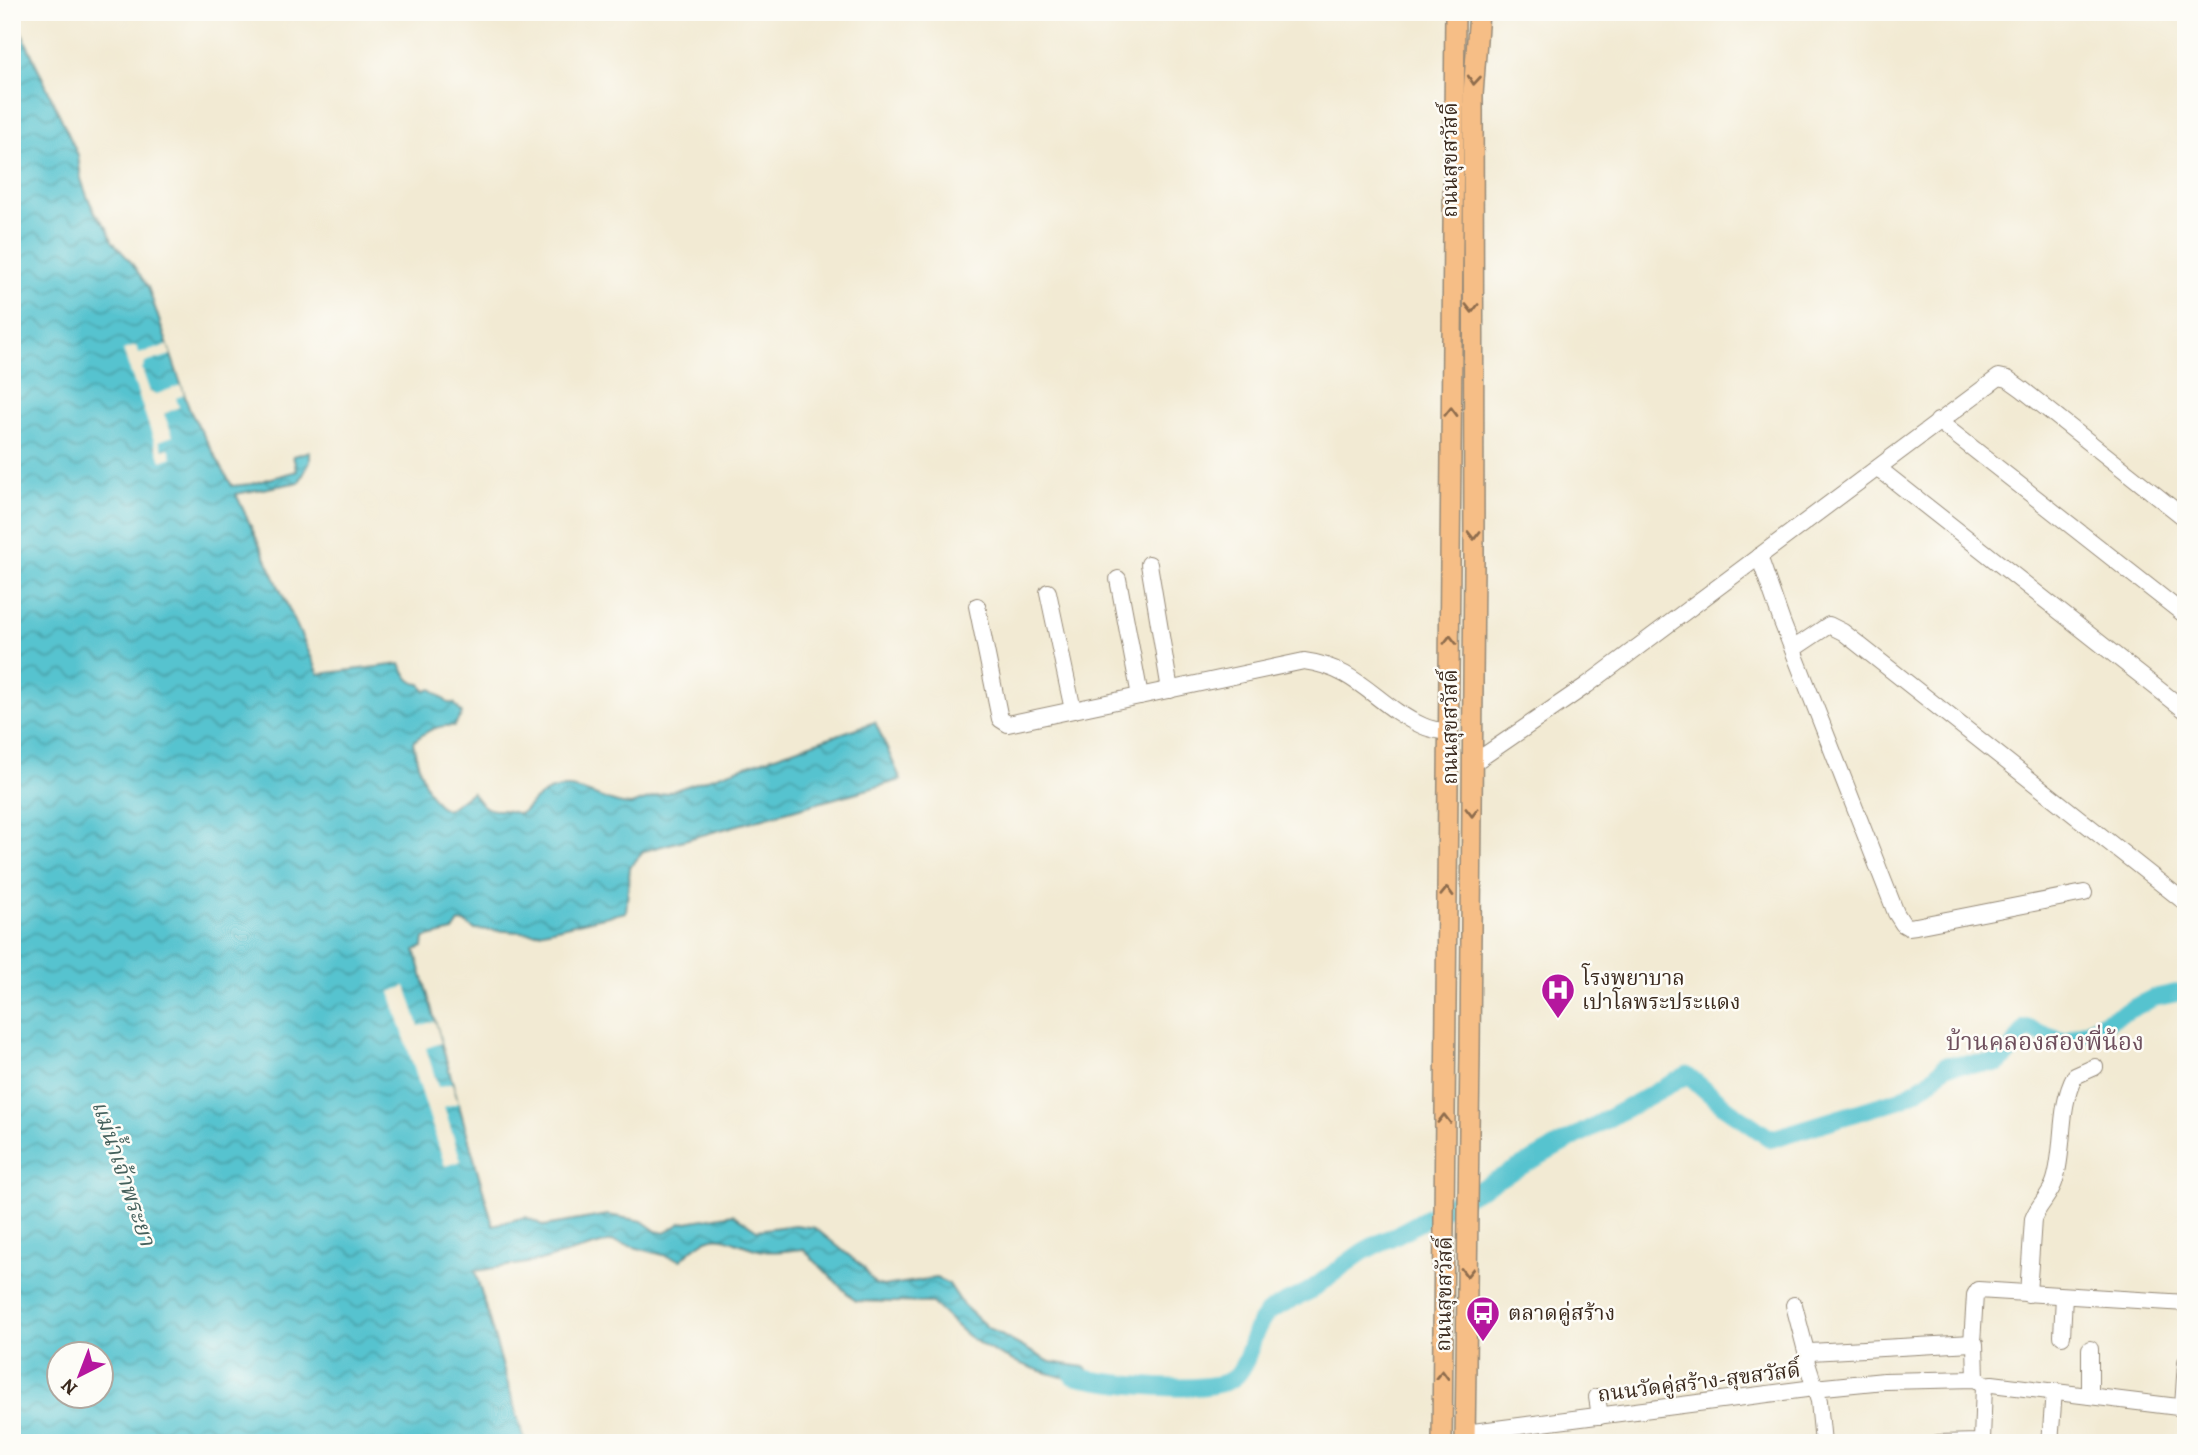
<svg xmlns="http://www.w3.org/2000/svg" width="2198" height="1455" font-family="Alegreya,'Noto Serif Thai',serif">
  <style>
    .water { fill: url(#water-waves); stroke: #497676; stroke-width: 2; fill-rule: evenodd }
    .pier { fill: #f2ead3 }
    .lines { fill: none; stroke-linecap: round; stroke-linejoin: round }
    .river { stroke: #57c3cf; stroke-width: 18 }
    .minor-casing { stroke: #968a78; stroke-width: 18 }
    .major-casing { stroke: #968a78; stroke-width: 22 }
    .minor { stroke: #fff; stroke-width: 16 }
    .major { stroke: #f6be86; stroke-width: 19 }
    .oneway { stroke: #8f6d4d }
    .labels { text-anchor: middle; stroke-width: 5; stroke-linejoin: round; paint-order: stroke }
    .street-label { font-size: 21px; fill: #3b2a1e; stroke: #fdfcf7 }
    .poi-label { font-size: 21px; fill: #3b2a1e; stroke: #fdfcf7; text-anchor: start }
    .water-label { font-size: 23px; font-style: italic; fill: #45605c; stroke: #fdfcf7 }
    .quarter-label { font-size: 24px; fill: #6e4f5d; stroke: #fdfcf7 }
  </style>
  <defs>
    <pattern id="water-waves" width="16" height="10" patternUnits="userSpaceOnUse" patternTransform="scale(1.75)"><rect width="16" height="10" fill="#57c3cf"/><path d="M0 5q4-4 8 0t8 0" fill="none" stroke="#499fa7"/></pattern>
  </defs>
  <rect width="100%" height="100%" fill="#fdfcf7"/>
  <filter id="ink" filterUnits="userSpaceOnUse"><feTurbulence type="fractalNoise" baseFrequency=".0143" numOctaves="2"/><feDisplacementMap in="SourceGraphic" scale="14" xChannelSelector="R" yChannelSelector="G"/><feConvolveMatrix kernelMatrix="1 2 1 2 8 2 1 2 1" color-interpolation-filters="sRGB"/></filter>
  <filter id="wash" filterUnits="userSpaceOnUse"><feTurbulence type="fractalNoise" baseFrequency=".00686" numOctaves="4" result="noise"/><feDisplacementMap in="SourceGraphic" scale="28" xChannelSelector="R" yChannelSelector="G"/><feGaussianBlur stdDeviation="1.57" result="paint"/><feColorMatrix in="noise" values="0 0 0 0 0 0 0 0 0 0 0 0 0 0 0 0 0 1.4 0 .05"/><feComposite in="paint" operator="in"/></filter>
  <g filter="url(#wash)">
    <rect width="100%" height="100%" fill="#f2ead3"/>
    <path class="water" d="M 12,12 L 78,155 L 81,179 L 87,196 L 95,213 L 108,229 L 112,241 L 131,262 L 148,287 L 190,411 L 232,486 L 251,484 L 297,471 L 293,456 L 310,451 L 310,462 L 299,482 L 236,494 L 319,674 L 400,664 C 405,673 409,684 421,684 L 425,691 L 432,689 L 448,703 L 454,703 L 462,714 L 454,726 C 438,724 426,731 413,742 C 417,762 427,803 447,810 L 472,792 C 490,820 495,804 519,814 C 527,810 529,804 536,799 C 571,771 600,805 631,805 L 875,722 L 901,780 L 644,851 L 630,867 L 626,912 L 535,933 L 474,929 L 465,923 L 459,922 L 453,931 L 424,938 L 423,947 L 415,950 L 493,1225 L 526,1217 L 544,1226 L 608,1215 L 642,1221 L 656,1231 L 665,1233 L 681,1223 L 733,1214 L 757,1230 L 795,1225 L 815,1228 L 863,1267 L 875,1284 L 883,1286 L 937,1278 L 949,1284 L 963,1305 L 988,1328 L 1050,1362 L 1084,1367 L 1095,1378 L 1094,1385 C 1051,1375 1005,1363 968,1336 C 955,1326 944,1313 932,1303 L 855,1301 L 803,1249 C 791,1250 776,1253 764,1251 C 723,1243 720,1221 681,1260 L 612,1241 L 540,1261 L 475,1271 L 525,1443 L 12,1443 ZM 60,1354 L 102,1354 L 102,1396 L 60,1396 Z"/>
    <g class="pier">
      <polygon points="168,345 171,355 145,363 142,369 150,392 157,394 181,385 184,395 176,398 179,407 164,414 173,436 159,441 163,450 169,448 172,457 161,461 123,350 136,346 139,354"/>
      <polygon points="406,986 419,1026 435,1021 441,1043 426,1048 438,1087 452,1083 458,1103 444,1107 461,1161 445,1166 390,992"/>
    </g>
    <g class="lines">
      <path class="river" d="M 1073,1376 C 1103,1383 1214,1398 1236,1376 C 1252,1359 1250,1331 1267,1314 C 1279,1303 1296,1299 1309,1291 C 1327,1279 1343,1265 1361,1253 C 1373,1245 1387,1240 1400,1233 L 1687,1075 L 1727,1108 L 1771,1139 L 1901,1099 L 1928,1083 L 1946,1065 L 1998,1063 L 2010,1052 L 2026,1028 L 2065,1042 L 2153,998 L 2186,991"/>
    </g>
  </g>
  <g filter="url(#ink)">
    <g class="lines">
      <g class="minor-casing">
        <g id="minor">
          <polyline points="1938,421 2186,616"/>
          <polyline points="1878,468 2186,711"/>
          <polyline points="1759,556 1782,622 1896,913 1903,924 1908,927 1916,926 2084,893"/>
          <polyline points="1149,564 1170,690"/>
          <polyline points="1118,579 1140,696"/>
          <polyline points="1048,592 1073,710"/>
          <path d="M 977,606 L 1000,719 L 1008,724 L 1304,661 C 1359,668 1377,707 1423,726 C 1431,730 1441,731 1450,732"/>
          <polyline points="1793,649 1829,625 1843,632 2186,903"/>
          <polyline points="1472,764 1587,685 1999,377 2008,379 2022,389 2186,519"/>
          <path d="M 2028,1294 L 2033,1219 C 2038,1205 2051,1195 2055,1180 C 2065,1147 2058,1107 2075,1076 L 2095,1067"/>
          <polyline points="1794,1305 1807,1355"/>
          <polyline points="2062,1336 2064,1296"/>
          <polyline points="2090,1349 2090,1396"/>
          <polyline points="1976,1379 1975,1344 1972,1343 1975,1295 1978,1290 2186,1303"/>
          <polyline points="1597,1397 1600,1416"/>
          <polyline points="2183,1407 2186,1362"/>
          <polyline points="1465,1433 1814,1388 1884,1381 1976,1379 1984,1385 1992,1384 2186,1408"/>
          <polyline points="1823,1443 1819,1401 1806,1360 1810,1352 1972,1343"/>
          <polyline points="1938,1443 1979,1442 1982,1440 1984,1385"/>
          <polyline points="2050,1443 2054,1391"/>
        </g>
      </g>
      <g class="major-casing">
        <g id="major">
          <polyline points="1442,1443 1455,12"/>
          <polyline points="1465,1443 1470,1053 1474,560 1473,95 1479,12"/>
        </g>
      </g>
      <use href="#minor" class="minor"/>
      <use href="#major" class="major"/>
    </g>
    <defs><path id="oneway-chevron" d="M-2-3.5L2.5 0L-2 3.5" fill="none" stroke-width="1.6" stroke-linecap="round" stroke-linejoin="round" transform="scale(1.75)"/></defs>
    <g class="oneway">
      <use href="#oneway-chevron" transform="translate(1474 80) rotate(95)"/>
      <use href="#oneway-chevron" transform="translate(1472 308) rotate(90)"/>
      <use href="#oneway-chevron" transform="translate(1451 412) rotate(-89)"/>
      <use href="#oneway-chevron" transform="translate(1474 535) rotate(90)"/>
      <use href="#oneway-chevron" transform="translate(1450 640) rotate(-90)"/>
      <use href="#oneway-chevron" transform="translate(1472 812) rotate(90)"/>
      <use href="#oneway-chevron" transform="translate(1447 892) rotate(-89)"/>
      <use href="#oneway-chevron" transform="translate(1444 1119) rotate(-90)"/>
      <use href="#oneway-chevron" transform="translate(1467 1272) rotate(91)"/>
      <use href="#oneway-chevron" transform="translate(1442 1375) rotate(-89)"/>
    </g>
  </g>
  <defs>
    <g id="hospital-pin" transform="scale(1.75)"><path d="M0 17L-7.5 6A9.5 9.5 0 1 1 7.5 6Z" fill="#b5179e" stroke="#fdfcf7"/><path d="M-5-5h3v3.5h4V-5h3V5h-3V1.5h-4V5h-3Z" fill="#fff"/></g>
    <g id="bus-pin" transform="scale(1.75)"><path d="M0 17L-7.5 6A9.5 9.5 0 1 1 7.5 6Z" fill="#b5179e" stroke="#fdfcf7"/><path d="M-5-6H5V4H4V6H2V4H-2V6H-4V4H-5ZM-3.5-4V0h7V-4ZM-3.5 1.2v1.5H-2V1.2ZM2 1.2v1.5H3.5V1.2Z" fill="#fff"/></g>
  </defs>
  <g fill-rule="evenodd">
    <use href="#hospital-pin" x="1558" y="990"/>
    <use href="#bus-pin" x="1483" y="1313"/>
  </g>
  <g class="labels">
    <g class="street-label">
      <text transform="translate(1450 160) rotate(-90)" y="7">ถนนสุขสวัสดิ์</text>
      <text transform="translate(1450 727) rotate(-90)" y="7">ถนนสุขสวัสดิ์</text>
      <text transform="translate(1444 1294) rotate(-89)" y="7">ถนนสุขสวัสดิ์</text>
      <text transform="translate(1699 1382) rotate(-7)" y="7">ถนนวัดคู่สร้าง-สุขสวัสดิ์</text>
    </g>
    <g class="poi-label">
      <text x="1582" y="985">โรงพยาบาล<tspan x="1582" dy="24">เปาโลพระประแดง</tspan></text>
      <text x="1508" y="1320">ตลาดคู่สร้าง</text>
    </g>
    <g class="water-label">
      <text transform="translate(124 1173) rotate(71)" y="8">แม่น้ำเจ้าพระยา</text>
    </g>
    <g class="quarter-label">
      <text x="2045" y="1050">บ้านคลองสองพี่น้อง</text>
    </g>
  </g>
  <rect width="2198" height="1455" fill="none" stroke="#fdfcf7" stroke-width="42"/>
  <g transform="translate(80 1375) rotate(222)"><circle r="33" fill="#fdfcf7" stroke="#afa8a0" stroke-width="2"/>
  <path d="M0-5L12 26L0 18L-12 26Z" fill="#b5179e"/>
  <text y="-10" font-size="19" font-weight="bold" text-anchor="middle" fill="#3b2a1e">N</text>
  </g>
</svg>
